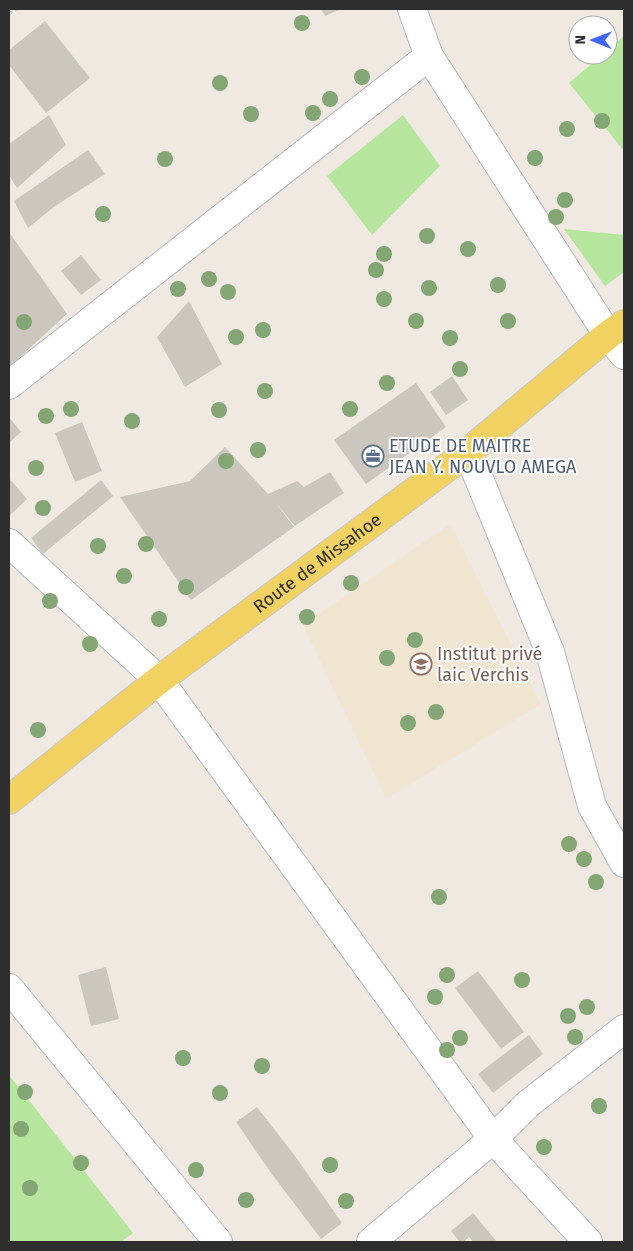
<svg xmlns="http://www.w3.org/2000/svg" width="633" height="1251" font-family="'Fira Sans',sans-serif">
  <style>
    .education { fill: #f0e6d1 }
    .green { fill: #b6e59e }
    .building { fill: #cbc7bf }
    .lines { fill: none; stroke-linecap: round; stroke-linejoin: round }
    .minor-casing { stroke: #b4b7c1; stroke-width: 30 }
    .major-casing { stroke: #c9c9c9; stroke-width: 30 }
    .path { stroke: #c9c9c9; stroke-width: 3; stroke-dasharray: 4 2.5; stroke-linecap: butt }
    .minor { stroke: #fff; stroke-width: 28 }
    .major { stroke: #f2d163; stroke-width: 28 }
    .tree { fill: #84a574 }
    .labels { text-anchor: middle; stroke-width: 4; stroke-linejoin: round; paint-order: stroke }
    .service-label { font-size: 18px; fill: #4e5e75; stroke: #fff; text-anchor: start }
    .street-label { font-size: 18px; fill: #2e2e2e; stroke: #fff }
    .education-label { font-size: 18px; fill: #785e54; stroke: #fff; text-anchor: start }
  </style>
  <rect width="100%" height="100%" fill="#efe9e1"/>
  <polygon class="education" points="450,524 541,704 386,799 303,625"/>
  <g class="green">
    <polygon points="624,36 624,151 569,83 602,55 608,55 608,50"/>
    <polygon points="403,115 440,166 372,235 327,176"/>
    <polygon points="564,229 624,235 624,272 605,286"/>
    <polygon points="9,1075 133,1233 121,1242 9,1242"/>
  </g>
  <g class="building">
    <polygon points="321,9 341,9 325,16"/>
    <polygon points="45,21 90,78 46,113 9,65 9,50"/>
    <polygon points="49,115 66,145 17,188 9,175 9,144"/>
    <polygon points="88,150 105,174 55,206 28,228 14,201"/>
    <polygon points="9,232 67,314 9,367"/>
    <polygon points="81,255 101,280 81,295 61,271"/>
    <polygon points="189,301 222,364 185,387 157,337"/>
    <polygon points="452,376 468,400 446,415 430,392"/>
    <polygon points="416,383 446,427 366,484 334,440"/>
    <polygon points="9,417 21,432 9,443"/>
    <polygon points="82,422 102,471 75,482 55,433"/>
    <polygon points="225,447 268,494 297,481 304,487 330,472 344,493 295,526 276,503 294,527 191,600 120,497 190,481"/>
    <polygon points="9,478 27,499 9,516"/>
    <polygon points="101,480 113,496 43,554 31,538"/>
    <polygon points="106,967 119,1019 91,1026 78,975"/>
    <polygon points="478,971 524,1032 501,1049 455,988"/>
    <polygon points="529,1035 543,1054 493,1093 478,1074"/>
    <polygon points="257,1107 295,1156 342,1223 321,1239 271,1173 236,1122"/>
    <polygon points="473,1213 497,1242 473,1242 469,1237 463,1242 460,1242 451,1231"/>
  </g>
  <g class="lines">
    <g class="minor-casing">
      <g id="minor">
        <polyline points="412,9 429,56 608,335 624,355"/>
        <polyline points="9,385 429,56"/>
        <polyline points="468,452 550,652 592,806 624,863"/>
        <polyline points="9,543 159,680 493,1139 588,1242"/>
        <polyline points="9,988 218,1242"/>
        <polyline points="371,1242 493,1139 528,1104 624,1029"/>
      </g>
    </g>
    <g class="major-casing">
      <g id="major">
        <path id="s1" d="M 9,800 L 159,680 L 468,452 L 608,335 L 624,324"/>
      </g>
    </g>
    <polyline class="path" points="9,14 16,9"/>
    <use href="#minor" class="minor"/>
    <use href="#major" class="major"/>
  </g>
  <g class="tree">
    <circle cx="302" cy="23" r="8"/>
    <circle cx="362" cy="77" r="8"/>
    <circle cx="220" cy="83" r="8"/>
    <circle cx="330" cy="99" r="8"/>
    <circle cx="313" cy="113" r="8"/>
    <circle cx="251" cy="114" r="8"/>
    <circle cx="602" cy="121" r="8"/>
    <circle cx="567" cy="129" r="8"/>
    <circle cx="535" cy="158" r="8"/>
    <circle cx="165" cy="159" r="8"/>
    <circle cx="565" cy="200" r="8"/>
    <circle cx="103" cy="214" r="8"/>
    <circle cx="556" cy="217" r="8"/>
    <circle cx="427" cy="236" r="8"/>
    <circle cx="468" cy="249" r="8"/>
    <circle cx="384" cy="254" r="8"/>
    <circle cx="376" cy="270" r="8"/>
    <circle cx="209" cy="279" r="8"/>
    <circle cx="498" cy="285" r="8"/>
    <circle cx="429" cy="288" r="8"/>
    <circle cx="178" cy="289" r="8"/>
    <circle cx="228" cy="292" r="8"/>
    <circle cx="384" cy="299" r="8"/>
    <circle cx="416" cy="321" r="8"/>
    <circle cx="508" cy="321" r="8"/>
    <circle cx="24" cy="322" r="8"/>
    <circle cx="263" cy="330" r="8"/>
    <circle cx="236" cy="337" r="8"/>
    <circle cx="450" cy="338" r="8"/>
    <circle cx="460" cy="369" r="8"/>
    <circle cx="387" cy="383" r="8"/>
    <circle cx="265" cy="391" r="8"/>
    <circle cx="71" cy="409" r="8"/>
    <circle cx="350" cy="409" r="8"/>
    <circle cx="219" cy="410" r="8"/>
    <circle cx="46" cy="416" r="8"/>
    <circle cx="132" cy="421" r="8"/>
    <circle cx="258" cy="450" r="8"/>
    <circle cx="226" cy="461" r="8"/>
    <circle cx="36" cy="468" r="8"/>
    <circle cx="43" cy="508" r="8"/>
    <circle cx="146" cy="544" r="8"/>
    <circle cx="98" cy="546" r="8"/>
    <circle cx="124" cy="576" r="8"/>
    <circle cx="351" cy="583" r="8"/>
    <circle cx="186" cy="587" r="8"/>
    <circle cx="50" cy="601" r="8"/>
    <circle cx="307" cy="617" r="8"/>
    <circle cx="159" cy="619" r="8"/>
    <circle cx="415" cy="640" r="8"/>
    <circle cx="90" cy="644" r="8"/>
    <circle cx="387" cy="658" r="8"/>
    <circle cx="436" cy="712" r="8"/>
    <circle cx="408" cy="723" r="8"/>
    <circle cx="38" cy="730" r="8"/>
    <circle cx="569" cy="844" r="8"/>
    <circle cx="584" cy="859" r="8"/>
    <circle cx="596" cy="882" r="8"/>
    <circle cx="439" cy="897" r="8"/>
    <circle cx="447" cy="975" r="8"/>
    <circle cx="522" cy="980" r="8"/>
    <circle cx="435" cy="997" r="8"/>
    <circle cx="587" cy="1007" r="8"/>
    <circle cx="568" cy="1016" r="8"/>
    <circle cx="575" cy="1037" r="8"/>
    <circle cx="460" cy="1038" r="8"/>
    <circle cx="447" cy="1050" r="8"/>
    <circle cx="183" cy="1058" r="8"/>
    <circle cx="262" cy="1066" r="8"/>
    <circle cx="25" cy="1092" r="8"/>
    <circle cx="220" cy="1093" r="8"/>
    <circle cx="599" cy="1106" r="8"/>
    <circle cx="21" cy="1129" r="8"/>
    <circle cx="544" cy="1147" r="8"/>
    <circle cx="81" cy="1163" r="8"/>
    <circle cx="330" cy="1165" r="8"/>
    <circle cx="196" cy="1170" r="8"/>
    <circle cx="30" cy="1188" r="8"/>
    <circle cx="246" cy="1200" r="8"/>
    <circle cx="346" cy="1201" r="8"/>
  </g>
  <defs>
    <g id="office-ring" transform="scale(1.125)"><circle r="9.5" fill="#fff" stroke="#5c6f8a" stroke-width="1.5"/><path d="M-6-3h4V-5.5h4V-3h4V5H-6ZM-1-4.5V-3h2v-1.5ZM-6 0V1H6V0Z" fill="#5c6f8a"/></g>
    <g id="school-ring" transform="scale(1.125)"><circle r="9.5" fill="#fff" stroke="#8d6e63" stroke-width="1.5"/><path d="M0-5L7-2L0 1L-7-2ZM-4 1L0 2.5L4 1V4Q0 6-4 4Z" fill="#8d6e63"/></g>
  </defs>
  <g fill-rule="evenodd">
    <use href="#office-ring" x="373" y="456"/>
    <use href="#school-ring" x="421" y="664"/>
  </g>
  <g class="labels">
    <g class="service-label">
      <text x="389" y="452">ETUDE DE MAITRE<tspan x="389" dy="21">JEAN Y. NOUVLO AMEGA</tspan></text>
    </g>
    <g class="street-label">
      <text dy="6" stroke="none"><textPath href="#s1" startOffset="389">Route de Missahoe</textPath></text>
    </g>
    <g class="education-label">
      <text x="437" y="660">Institut privé<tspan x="437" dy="21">laic Verchis</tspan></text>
    </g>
  </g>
  <rect width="633" height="1251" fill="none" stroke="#2e2e2e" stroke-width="20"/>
  <g transform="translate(593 40) rotate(271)"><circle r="24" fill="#ffffff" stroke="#ababab"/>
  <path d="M0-4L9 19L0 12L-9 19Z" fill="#4264fb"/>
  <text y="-8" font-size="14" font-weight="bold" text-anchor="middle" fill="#2e2e2e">N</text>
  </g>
</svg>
